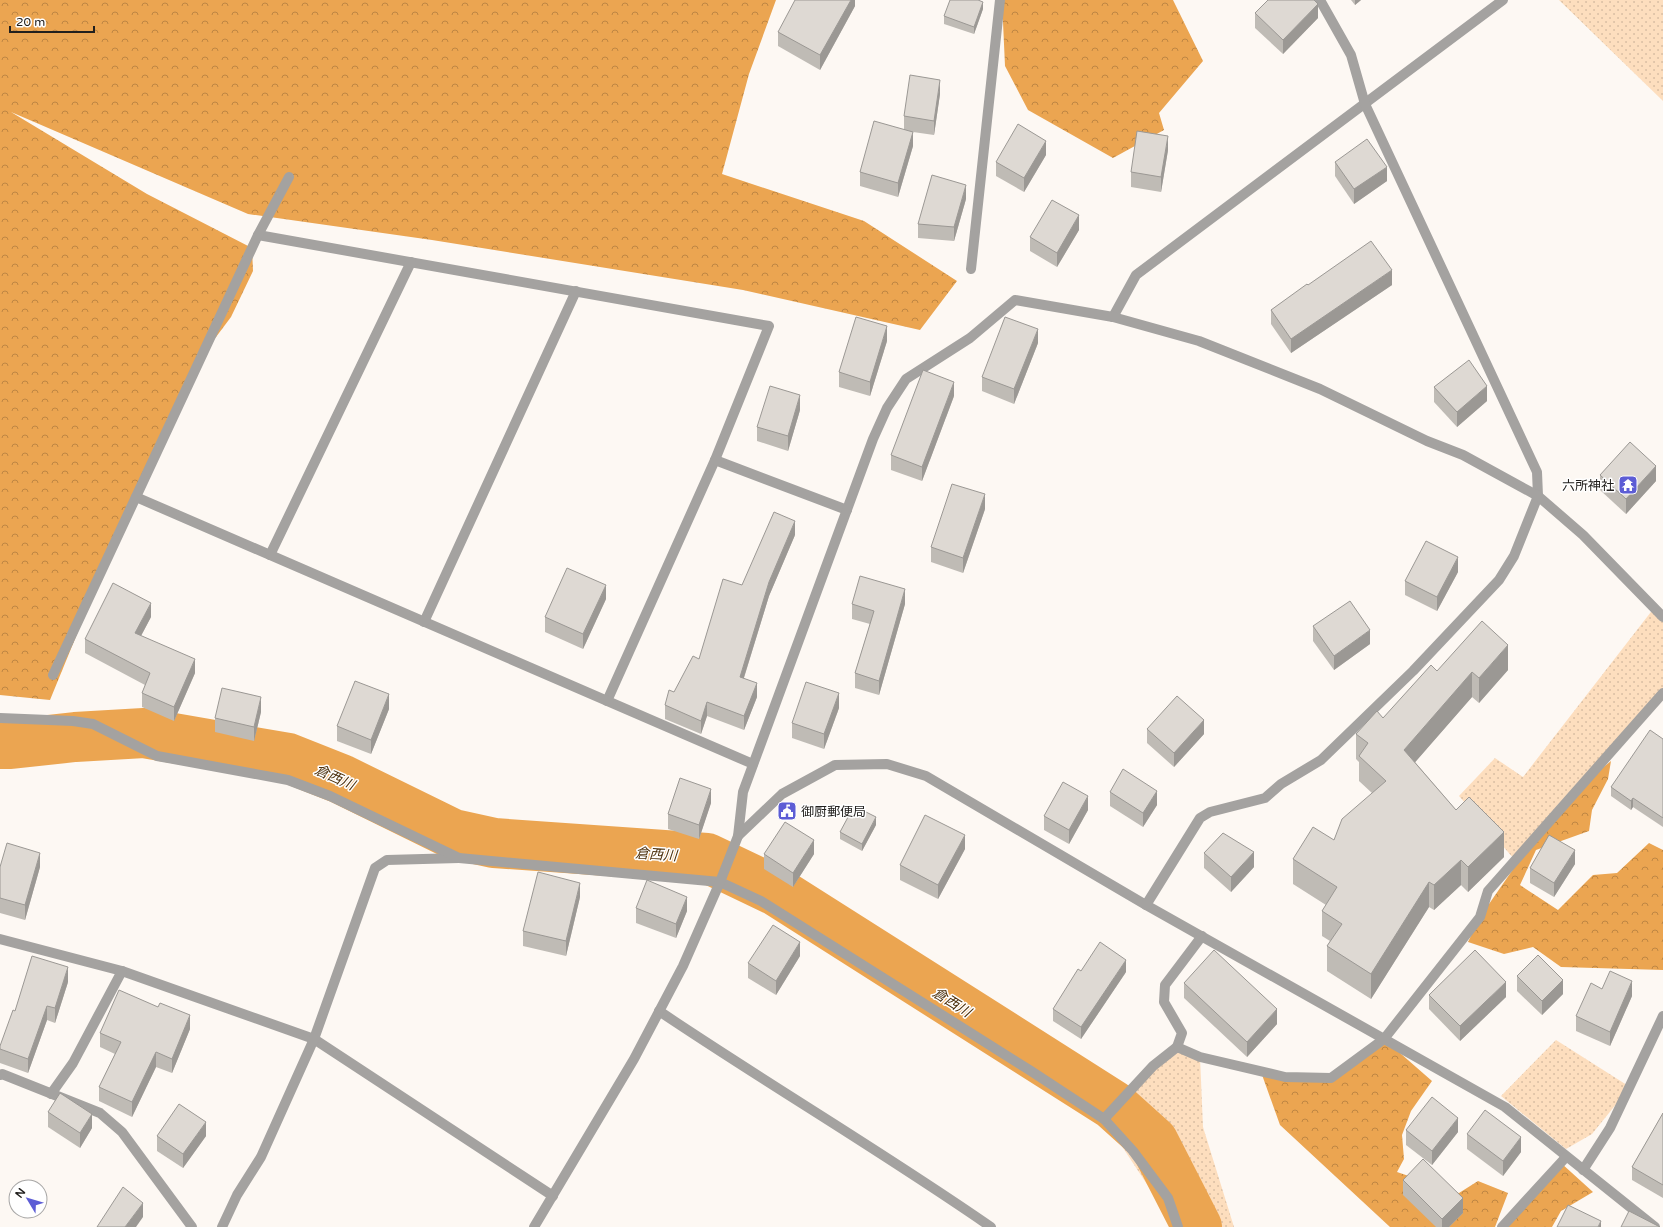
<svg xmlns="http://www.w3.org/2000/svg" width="1663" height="1227" font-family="'Varela Round','Noto Sans JP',sans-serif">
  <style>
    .grass { fill: url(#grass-dots) }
    .forest { fill: url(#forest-crowns) }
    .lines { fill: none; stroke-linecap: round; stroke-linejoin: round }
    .river { stroke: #eba551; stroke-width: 50 }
    .minor { stroke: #a4a2a0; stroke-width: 10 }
    .tertiary { stroke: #a4a2a0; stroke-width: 10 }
    .wall { fill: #bfbbb5 }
    .shaded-wall { fill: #9b9894 }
    .building { fill: #ded9d3; stroke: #9b9894 }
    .labels { text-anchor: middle; stroke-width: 3; stroke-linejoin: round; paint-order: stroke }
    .poi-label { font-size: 13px; fill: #22201e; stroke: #fff; text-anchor: end }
    .water-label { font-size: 14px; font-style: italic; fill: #4d310d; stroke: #fff }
  </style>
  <defs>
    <pattern id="grass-dots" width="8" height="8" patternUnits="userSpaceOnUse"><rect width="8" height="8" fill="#fddebe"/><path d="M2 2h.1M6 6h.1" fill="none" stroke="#d9bea3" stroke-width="1.8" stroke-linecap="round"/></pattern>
    <pattern id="forest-crowns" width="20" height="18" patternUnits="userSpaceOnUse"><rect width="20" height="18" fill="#eba551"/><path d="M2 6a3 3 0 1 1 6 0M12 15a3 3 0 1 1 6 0" fill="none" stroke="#be8643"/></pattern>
  </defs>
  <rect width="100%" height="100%" fill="#fdf8f3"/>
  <g class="grass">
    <polygon points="1559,0 1663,0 1663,101"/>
    <polygon points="1654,608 1663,617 1663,693 1515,860 1459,796 1495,758 1523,777"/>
    <polygon points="1556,1040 1630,1087 1592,1134 1566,1149 1501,1096"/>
    <polygon points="1177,1047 1200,1057 1203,1127 1234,1227 1175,1227 1104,1119"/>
  </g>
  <g class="forest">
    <polygon points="0,0 776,0 749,74 722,174 864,221 957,281 920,330 743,290 432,240 248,214 11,112 147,194 252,248 253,271 231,317 201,357 111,551 50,700 0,695"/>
    <polygon points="1002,0 1173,0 1203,61 1159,113 1164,130 1113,158 1028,110 1005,66"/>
    <polygon points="1611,761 1608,779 1592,810 1589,831 1536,850 1520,885 1558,910 1593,875 1617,873 1649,843 1663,850 1663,970 1561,967 1533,947 1504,954 1468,942 1480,917 1536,836 1580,786"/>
    <polygon points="1384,1039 1432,1081 1411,1111 1402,1135 1404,1159 1397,1172 1459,1193 1478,1181 1508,1193 1495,1227 1390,1227 1280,1125 1261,1072 1331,1078"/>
    <polygon points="1561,1163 1593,1192 1561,1211 1552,1227 1503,1227"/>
  </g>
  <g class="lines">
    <polyline class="river" points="0,744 11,744 75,737 144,733 288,758 341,779 453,834 494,843 707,858 776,891 1113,1105 1153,1141 1197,1227"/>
    <g class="minor">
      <polyline points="258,235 769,326 715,460 607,701"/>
      <polyline points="971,269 1000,0"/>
      <polyline points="1113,317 1136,275 1503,0"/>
      <polyline points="715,460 847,510"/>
      <polyline points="136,497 753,764"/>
      <polyline points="270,555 411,262"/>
      <polyline points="424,622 576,291"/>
      <polyline points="53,675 258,235 289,177"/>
      <polyline points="738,836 782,794 835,765 887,764 926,776 1146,905 1505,1107 1655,1227"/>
      <polyline points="720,882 761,901 1031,1071 1104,1119 1133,1151 1168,1198 1178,1227"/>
      <polyline points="1146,905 1200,818 1210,812 1265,798 1281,784 1321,760 1413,671 1499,580 1514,556 1538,496 1537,472 1365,104 1351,55 1320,0"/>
      <polyline points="0,939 122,971 314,1039 553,1196"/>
      <polyline points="1177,1047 1182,1033 1164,1002 1165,985 1202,936"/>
      <polyline points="0,1075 2,1074 100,1113 122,1132 192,1227"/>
      <polyline points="51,1094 73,1063 122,971"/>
      <polyline points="1104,1119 1153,1066 1177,1047 1200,1057 1285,1077 1331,1078 1384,1039 1480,917 1488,891 1663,693"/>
      <polyline points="1583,1170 1610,1128 1663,1016"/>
      <polyline points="222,1227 237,1195 261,1157 314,1039 375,868 387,860 459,858"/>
      <polyline points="1502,1227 1566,1157"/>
    </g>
    <g class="tertiary">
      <polyline points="0,718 73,721 93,724 157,756 288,780 330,796 459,858 720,882"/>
      <path d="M 659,1011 C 769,1085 883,1152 991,1227"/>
      <polyline points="534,1227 634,1059 683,966 720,882 738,836 743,792 873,439 887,408 906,379 970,338 1015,300 1113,317 1199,341 1320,389 1427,441 1463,455 1538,496 1583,535 1663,617"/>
    </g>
  </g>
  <g class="wall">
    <polygon points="855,0 855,6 820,70 778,46 778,32"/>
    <polygon points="1351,0 1361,0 1355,5"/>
    <polygon points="983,9 974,34 944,24 944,16"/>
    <polygon points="1255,13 1318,18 1283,54 1255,28"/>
    <polygon points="940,94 934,135 913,132 913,146 898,197 860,186 860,172 904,129 904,116"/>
    <polygon points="1168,150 1161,192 1131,187 1131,172"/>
    <polygon points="1046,155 1024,192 996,176 996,162"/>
    <polygon points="1335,162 1387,181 1354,204 1335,176"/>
    <polygon points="966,199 954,241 918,238 918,224"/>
    <polygon points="1079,230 1057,267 1030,251 1030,237"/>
    <polygon points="1308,285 1392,285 1291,353 1271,324 1271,310"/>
    <polygon points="887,341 870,396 839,387 839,372"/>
    <polygon points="1038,343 1014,404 982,391 982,377"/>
    <polygon points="1434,387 1487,401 1457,427 1434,402"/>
    <polygon points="954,396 922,481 891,470 891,455"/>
    <polygon points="800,410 788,451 757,441 757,427"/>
    <polygon points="1600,475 1656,481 1626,514 1600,490"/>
    <polygon points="985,509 963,573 931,562 931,547"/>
    <polygon points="795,535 769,596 744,678 757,697 744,730 707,716 701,734 665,719 665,705 699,659 742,585"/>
    <polygon points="1458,572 1437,611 1405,595 1405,581"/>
    <polygon points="606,599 583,649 545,632 545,617"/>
    <polygon points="852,604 905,604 879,695 855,688 855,673 870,624 852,619"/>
    <polygon points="151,617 141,636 195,673 174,721 142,707 142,693 145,685 85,653 85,639"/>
    <polygon points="1313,626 1370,644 1334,670 1313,641"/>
    <polygon points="1508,670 1479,703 1472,697 1415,762 1456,810 1504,857 1468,892 1461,885 1434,910 1429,907 1371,999 1327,971 1327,946 1330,941 1322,936 1322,911 1326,905 1293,884 1293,859 1334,840 1372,793 1359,781 1359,762 1356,759 1356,734 1383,718 1437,671"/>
    <polygon points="839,708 824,749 792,738 792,723"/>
    <polygon points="389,709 371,754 337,741 337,726"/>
    <polygon points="261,712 254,741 215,732 215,718"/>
    <polygon points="1147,729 1204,734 1174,767 1147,743"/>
    <polygon points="1663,739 1663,827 1633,807 1631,810 1611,796 1611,787"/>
    <polygon points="1110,792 1157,805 1143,827 1110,806"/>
    <polygon points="711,803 699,839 668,829 668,814"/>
    <polygon points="1088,810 1069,844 1044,830 1044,816"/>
    <polygon points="876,825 862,851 840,839 840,832"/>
    <polygon points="965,849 938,899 900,880 900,865"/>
    <polygon points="1204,853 1254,867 1231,892 1204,868"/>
    <polygon points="764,854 814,854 793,887 764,869"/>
    <polygon points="1575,864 1554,897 1530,883 1530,868"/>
    <polygon points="0,867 40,867 25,920 0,913"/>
    <polygon points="580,897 566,956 523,946 523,931"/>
    <polygon points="636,908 687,911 676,938 636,923"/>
    <polygon points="800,956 776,995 748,978 748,963"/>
    <polygon points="1126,972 1081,1039 1053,1021 1053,1009"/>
    <polygon points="1517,976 1563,994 1542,1015 1517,991"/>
    <polygon points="68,982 55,1023 47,1020 28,1073 0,1063 0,1046"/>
    <polygon points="1184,983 1277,1024 1247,1057 1184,998"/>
    <polygon points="1602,989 1632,996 1610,1046 1576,1031 1576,1016"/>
    <polygon points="1429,995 1506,997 1460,1041 1429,1009"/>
    <polygon points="190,1029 172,1073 156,1067 132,1117 99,1101 99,1087 115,1054 100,1047 100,1033"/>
    <polygon points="48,1112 92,1128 80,1148 48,1127"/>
    <polygon points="1663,1113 1663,1198 1632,1180 1632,1167"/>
    <polygon points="1406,1130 1458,1132 1432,1165 1406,1145"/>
    <polygon points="1467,1134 1521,1152 1503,1176 1467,1149"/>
    <polygon points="157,1136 206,1136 183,1168 157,1151"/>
    <polygon points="1403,1180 1463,1213 1449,1227 1436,1227 1403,1195"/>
  </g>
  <g class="shaded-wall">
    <polygon points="851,0 855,0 855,6 820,70 820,55"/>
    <polygon points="1355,0 1361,0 1355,5"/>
    <polygon points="983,2 983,9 974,34 974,27"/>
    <polygon points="1318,4 1318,18 1283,54 1283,40"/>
    <polygon points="940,80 940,94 934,135 934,121"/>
    <polygon points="913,132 913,146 898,197 898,183"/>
    <polygon points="1168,136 1168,150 1161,192 1161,177"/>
    <polygon points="1046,141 1046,155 1024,192 1024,178"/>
    <polygon points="1387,167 1387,181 1354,204 1354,189"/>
    <polygon points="966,185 966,199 954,241 954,227"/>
    <polygon points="1079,215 1079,230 1057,267 1057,253"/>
    <polygon points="1392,270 1392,285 1291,353 1291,339"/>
    <polygon points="887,326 887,341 870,396 870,382"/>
    <polygon points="1038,329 1038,343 1014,404 1014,389"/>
    <polygon points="954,382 954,396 922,481 922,467"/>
    <polygon points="1487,386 1487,401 1457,427 1457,412"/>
    <polygon points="800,395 800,410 788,451 788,436"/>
    <polygon points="1656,466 1656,481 1626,514 1626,499"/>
    <polygon points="985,494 985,509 963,573 963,558"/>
    <polygon points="795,521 795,535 769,596 740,690 740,677 769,582"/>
    <polygon points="1458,557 1458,572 1437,611 1437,597"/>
    <polygon points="606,585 606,599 583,649 583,634"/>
    <polygon points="905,589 905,604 879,695 879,681"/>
    <polygon points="151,603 151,617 135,647 135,633"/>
    <polygon points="1370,630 1370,644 1334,670 1334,656"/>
    <polygon points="1508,645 1508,670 1479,703 1479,678"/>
    <polygon points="195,659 195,673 174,721 174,707"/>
    <polygon points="1472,672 1472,697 1404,775 1404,750"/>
    <polygon points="757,683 757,697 744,730 744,716"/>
    <polygon points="839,693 839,708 824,749 824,734"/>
    <polygon points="389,694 389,709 371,754 371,740"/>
    <polygon points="261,697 261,712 254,741 254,727"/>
    <polygon points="707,702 707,716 701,734 701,721"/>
    <polygon points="1204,720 1204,734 1174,767 1174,753"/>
    <polygon points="711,789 711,803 699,839 699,825"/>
    <polygon points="1157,791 1157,805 1143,827 1143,813"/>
    <polygon points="1088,796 1088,810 1069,844 1069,830"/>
    <polygon points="1633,798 1633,807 1631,810 1631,801"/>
    <polygon points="876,817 876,825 862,851 862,844"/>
    <polygon points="1504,832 1504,857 1468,892 1468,867"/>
    <polygon points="965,835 965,849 938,899 938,885"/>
    <polygon points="814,840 814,854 793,887 793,873"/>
    <polygon points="1575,850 1575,864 1554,897 1554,883"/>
    <polygon points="1254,852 1254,867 1231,892 1231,877"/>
    <polygon points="40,853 40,867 25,920 25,905"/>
    <polygon points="1461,860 1461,885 1434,910 1434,885"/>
    <polygon points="1429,882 1429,907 1371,999 1371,974"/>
    <polygon points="580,883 580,897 566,956 566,941"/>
    <polygon points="687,897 687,911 676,938 676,924"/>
    <polygon points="800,942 800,956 776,995 776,981"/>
    <polygon points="1126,960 1126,972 1081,1039 1081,1027"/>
    <polygon points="68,967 68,982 55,1023 55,1008"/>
    <polygon points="1563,980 1563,994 1542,1015 1542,1001"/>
    <polygon points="1632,981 1632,996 1610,1046 1610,1032"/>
    <polygon points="1506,982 1506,997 1460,1041 1460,1026"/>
    <polygon points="47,1006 47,1020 28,1073 28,1059"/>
    <polygon points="1277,1009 1277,1024 1247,1057 1247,1042"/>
    <polygon points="190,1015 190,1029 172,1073 172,1059"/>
    <polygon points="156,1052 156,1067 132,1117 132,1102"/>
    <polygon points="92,1114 92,1128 80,1148 80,1133"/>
    <polygon points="1458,1118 1458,1132 1432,1165 1432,1151"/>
    <polygon points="206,1122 206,1136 183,1168 183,1154"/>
    <polygon points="1521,1137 1521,1152 1503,1176 1503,1161"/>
    <polygon points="1463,1198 1463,1213 1449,1227 1442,1227 1442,1219"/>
    <polygon points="143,1203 143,1217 136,1227 125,1227"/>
    <polygon points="1601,1221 1601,1227 1598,1227"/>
  </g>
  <g class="building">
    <polygon points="795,0 851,0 820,55 778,32"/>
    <polygon points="950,0 978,0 983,2 974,27 944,16"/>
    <polygon points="1268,0 1314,0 1318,4 1283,40 1255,13"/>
    <polygon points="910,75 940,80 934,121 904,116"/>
    <polygon points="874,121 913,132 898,183 860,172"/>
    <polygon points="1018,124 1046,141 1024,178 996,162"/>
    <polygon points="1137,131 1168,136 1161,177 1131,172"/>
    <polygon points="1367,139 1387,167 1354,189 1335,162"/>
    <polygon points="932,175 966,185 954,227 918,224"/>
    <polygon points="1052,200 1079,215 1057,253 1030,237"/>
    <polygon points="1371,241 1392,270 1291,339 1271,310 1307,284 1308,285"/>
    <polygon points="856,317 887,326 870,382 839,372"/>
    <polygon points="1005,317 1038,329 1014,389 982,377"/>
    <polygon points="1469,360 1487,386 1457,412 1434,387"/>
    <polygon points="923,370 954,382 922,467 891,455"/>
    <polygon points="770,386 800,395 788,436 757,427"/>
    <polygon points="1630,442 1656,466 1626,499 1600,475"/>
    <polygon points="952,484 985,494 963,558 931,547"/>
    <polygon points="774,512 795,521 769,582 740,677 757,683 744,716 707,702 701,721 665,705 669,690 674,692 693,656 699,659 723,579 742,585"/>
    <polygon points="1426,541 1458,557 1437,597 1405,581"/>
    <polygon points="567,568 606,585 583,634 545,617"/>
    <polygon points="860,576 905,589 879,681 855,673 874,611 852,604"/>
    <polygon points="113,583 151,603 135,633 195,659 174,707 142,693 150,673 85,639"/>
    <polygon points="1350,601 1370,630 1334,656 1313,626"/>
    <polygon points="1482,621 1508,645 1479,678 1472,672 1404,750 1456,810 1469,797 1504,832 1468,867 1461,860 1434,885 1429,882 1371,974 1327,946 1342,924 1322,911 1337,887 1293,859 1313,827 1334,840 1342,819 1386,781 1359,756 1368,743 1356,734 1377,711 1383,718 1431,665 1437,671"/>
    <polygon points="355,681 389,694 371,740 337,726"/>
    <polygon points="806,682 839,693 824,734 792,723"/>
    <polygon points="222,688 261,697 254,727 215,718"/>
    <polygon points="1177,696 1204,720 1174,753 1147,729"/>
    <polygon points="1650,730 1663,739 1663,818 1633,798 1631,801 1611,787"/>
    <polygon points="1123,769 1157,791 1143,813 1110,792"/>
    <polygon points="680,778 711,789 699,825 668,814"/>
    <polygon points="1063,782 1088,796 1069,830 1044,816"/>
    <polygon points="854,806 876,817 862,844 840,832"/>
    <polygon points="925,815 965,835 938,885 900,865"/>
    <polygon points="785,822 814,840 793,873 764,854"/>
    <polygon points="1223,833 1254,852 1231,877 1204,853"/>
    <polygon points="1549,835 1575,850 1554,883 1530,868"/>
    <polygon points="7,843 40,853 25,905 0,898 0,867"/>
    <polygon points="538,872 580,883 566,941 523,931"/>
    <polygon points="647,880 687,897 676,924 636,908"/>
    <polygon points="773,925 800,942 776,981 748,963"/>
    <polygon points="1100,942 1126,960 1081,1027 1053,1009 1078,969 1081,971"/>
    <polygon points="1214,950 1277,1009 1247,1042 1184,983"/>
    <polygon points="1475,950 1506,982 1460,1026 1429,995"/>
    <polygon points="1538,955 1563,980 1542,1001 1517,976"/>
    <polygon points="32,956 68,967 55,1008 47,1006 28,1059 0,1049 0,1046 13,1010 15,1011"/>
    <polygon points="1610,971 1632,981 1610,1032 1576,1016 1591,983 1602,989"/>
    <polygon points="119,990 158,1007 160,1003 190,1015 172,1059 156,1052 132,1102 99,1087 121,1042 100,1033"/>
    <polygon points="60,1093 92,1114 80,1133 48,1112"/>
    <polygon points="1432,1097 1458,1118 1432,1151 1406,1130"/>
    <polygon points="179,1104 206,1122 183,1154 157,1136"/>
    <polygon points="1485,1110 1521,1137 1503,1161 1467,1134"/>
    <polygon points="1663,1113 1663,1185 1632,1167"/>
    <polygon points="1423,1159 1463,1198 1442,1219 1403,1180"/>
    <polygon points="123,1187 143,1203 125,1227 97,1227"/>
    <polygon points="1568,1205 1601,1221 1598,1227 1557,1227"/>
    <polygon points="1629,1211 1660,1227 1621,1227"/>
  </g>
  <defs>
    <g id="temple-square" transform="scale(1)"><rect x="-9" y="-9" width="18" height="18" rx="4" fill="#5d5dd5" stroke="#fff"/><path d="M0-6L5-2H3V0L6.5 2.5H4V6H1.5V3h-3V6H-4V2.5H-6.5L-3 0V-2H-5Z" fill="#fff"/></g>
    <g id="civic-square" transform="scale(1)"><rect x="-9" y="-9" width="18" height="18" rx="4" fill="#5d5dd5" stroke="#fff"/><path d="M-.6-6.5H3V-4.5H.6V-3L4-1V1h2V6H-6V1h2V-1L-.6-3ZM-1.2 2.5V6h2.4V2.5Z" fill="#fff"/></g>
  </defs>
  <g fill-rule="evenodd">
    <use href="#temple-square" x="1628" y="485"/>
    <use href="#civic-square" x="787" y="811"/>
  </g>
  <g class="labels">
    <g class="poi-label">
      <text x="1614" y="490">六所神社</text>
      <text x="801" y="816" text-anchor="start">御厨郵便局</text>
    </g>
    <g class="water-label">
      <text transform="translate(335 777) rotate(24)" y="5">倉西川</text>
      <text transform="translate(656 854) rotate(4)" y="5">倉西川</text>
      <text transform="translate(952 1002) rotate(32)" y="5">倉西川</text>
    </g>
  </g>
  <g transform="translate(28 1199) rotate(308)"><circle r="19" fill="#ffffff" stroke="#a7a6a5"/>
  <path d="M0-3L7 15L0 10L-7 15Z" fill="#5d5dd5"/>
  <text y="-6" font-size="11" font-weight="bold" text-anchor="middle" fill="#22201e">N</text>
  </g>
  <path d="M10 26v6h84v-6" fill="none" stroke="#22201e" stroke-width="2"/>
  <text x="16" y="26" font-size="12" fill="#22201e" stroke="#ffffff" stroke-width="3" paint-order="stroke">20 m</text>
</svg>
